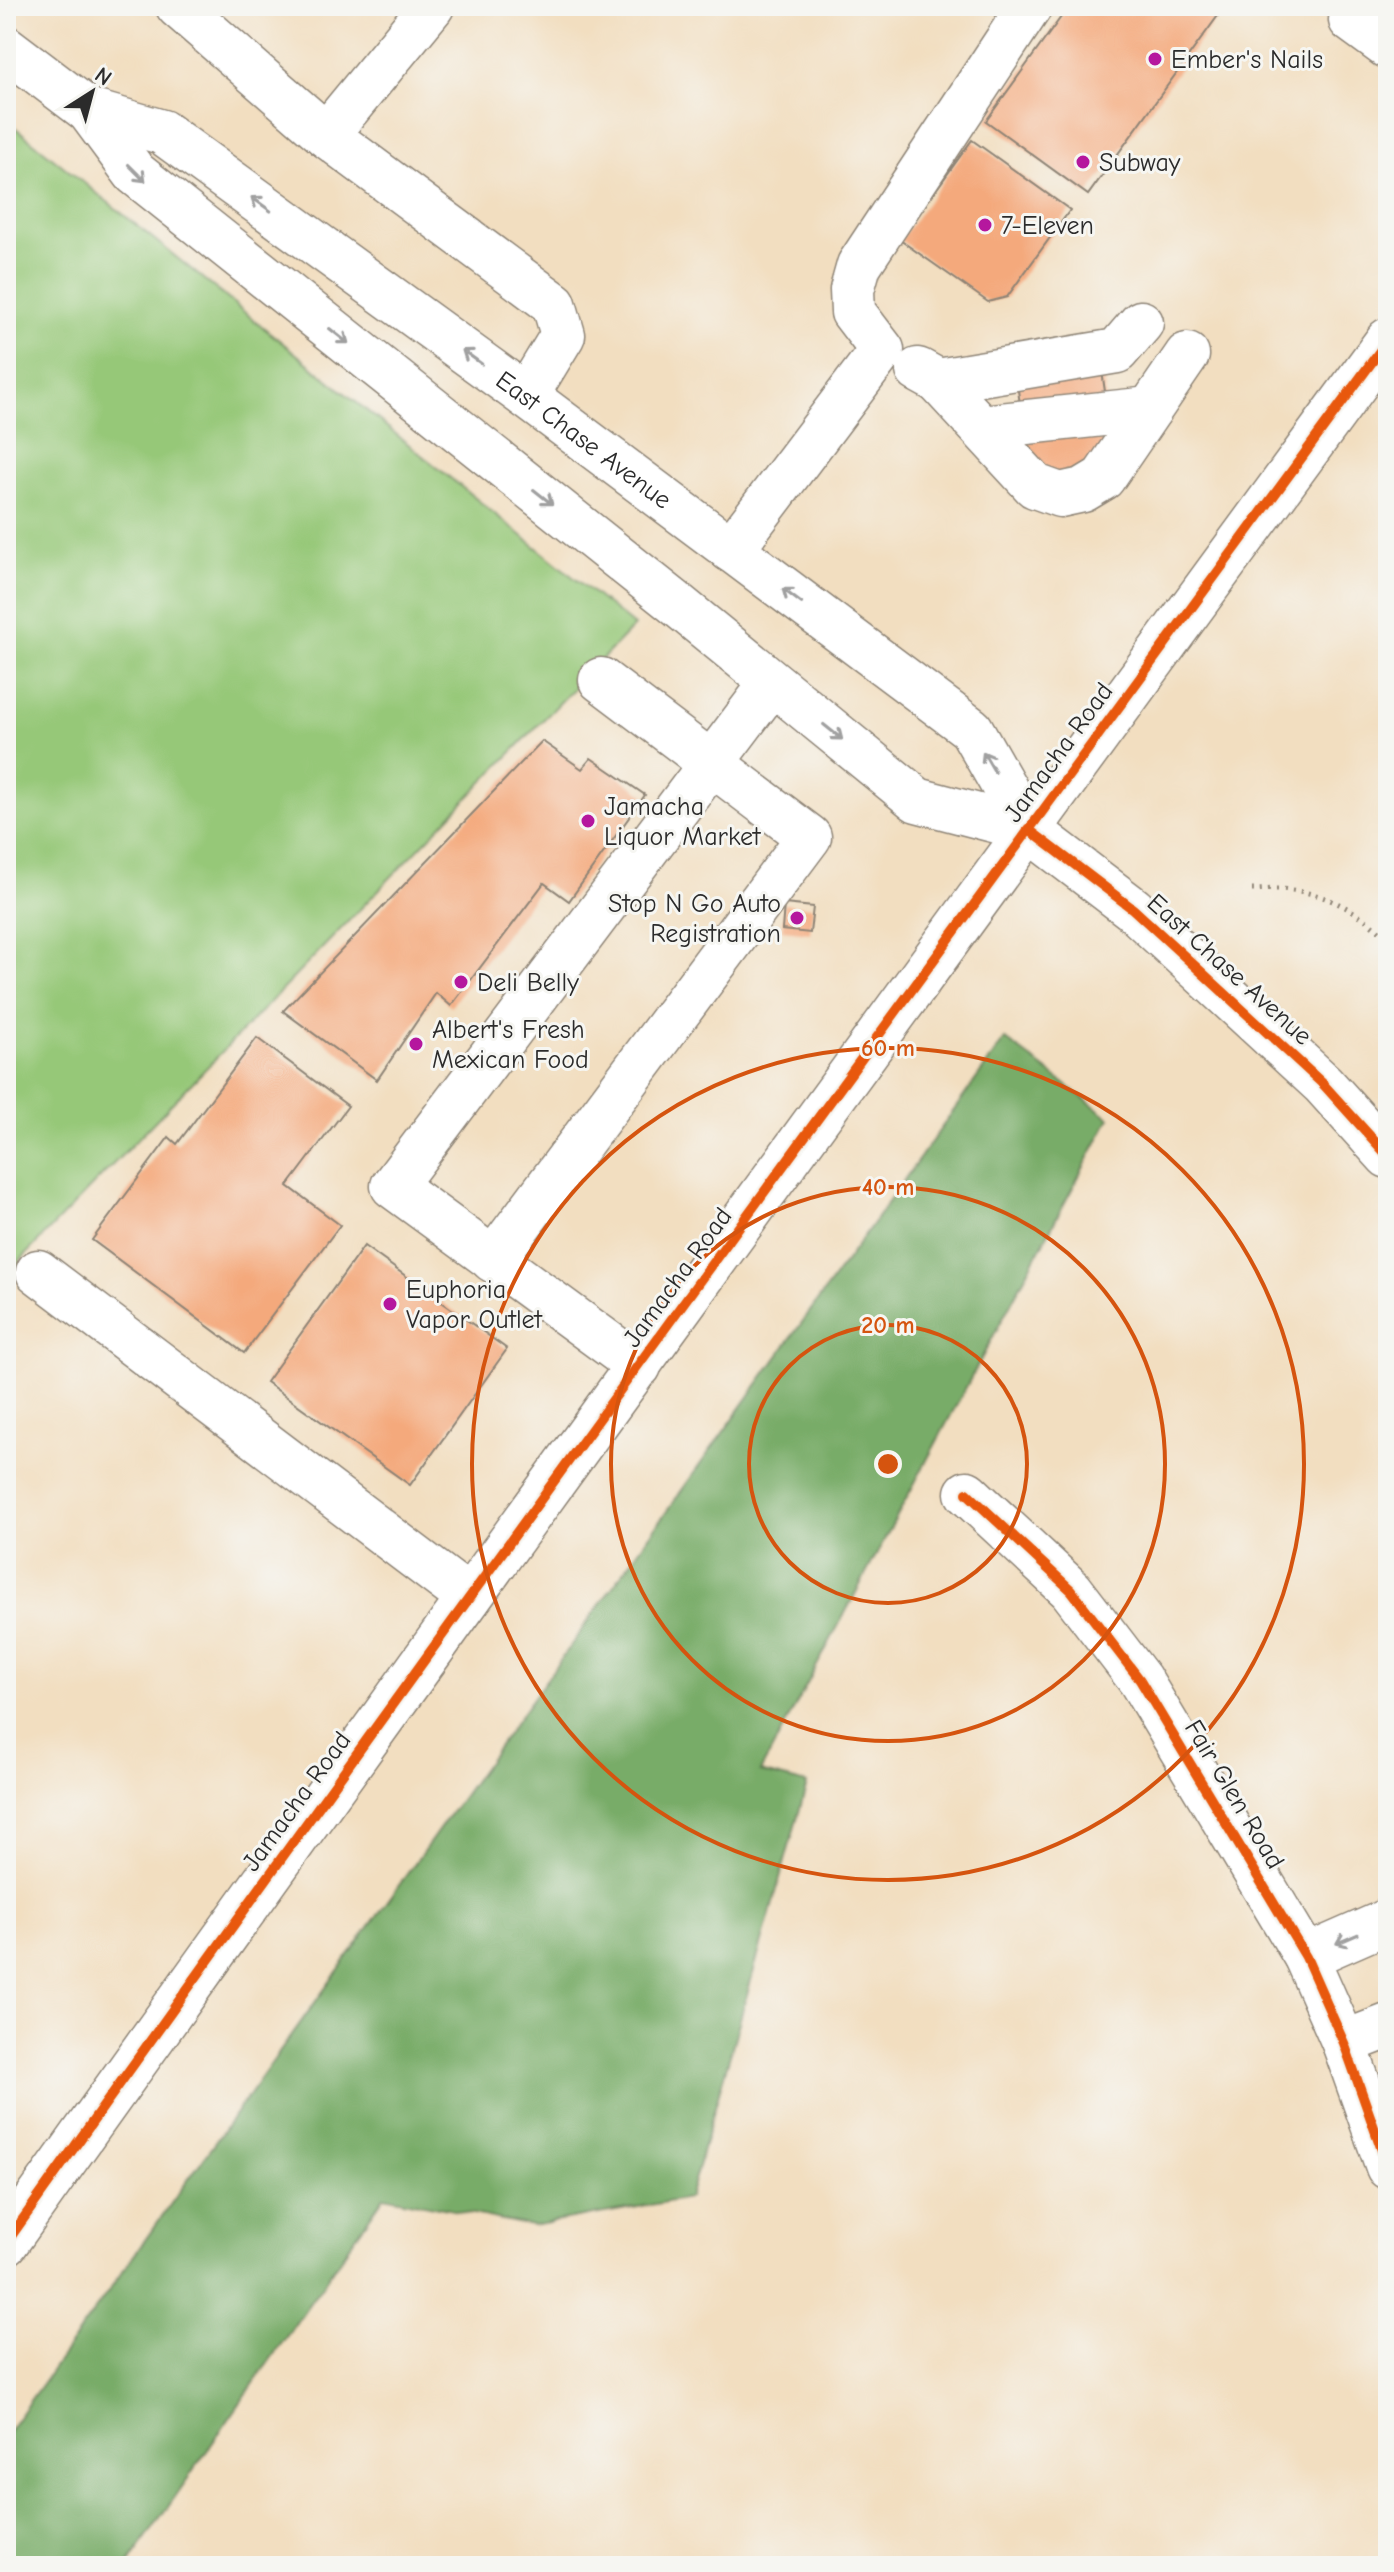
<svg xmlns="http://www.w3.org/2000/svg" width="1394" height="2572" font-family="'Comic Neue',sans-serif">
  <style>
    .green { fill: #96c878; stroke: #607a52; stroke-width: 2 }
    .forest { fill: #78ac68; stroke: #526c4a; stroke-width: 2 }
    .building { fill: #f4a97c }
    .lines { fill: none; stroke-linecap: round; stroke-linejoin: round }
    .minor-casing { stroke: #8e8476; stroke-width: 47 }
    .major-casing { stroke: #8e8476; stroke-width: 47 }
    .path { stroke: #8e8476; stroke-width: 5; stroke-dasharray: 2 6; stroke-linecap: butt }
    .minor { stroke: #fff; stroke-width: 44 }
    .major { stroke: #fff; stroke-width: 44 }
    .cycleway-casing { stroke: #f6f6f2; stroke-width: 15 }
    .cycleway { stroke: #e8590c; stroke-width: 10 }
    .oneway { stroke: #a0a0a0 }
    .ring { fill: none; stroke: #d5540f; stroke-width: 4 }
    .poi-dot { fill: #b5179e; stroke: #f6f6f2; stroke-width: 3 }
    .labels { text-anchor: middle; stroke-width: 6; stroke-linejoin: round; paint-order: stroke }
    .poi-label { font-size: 26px; fill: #2b2b2b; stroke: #f6f6f2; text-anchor: start }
    .street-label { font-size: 26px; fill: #2b2b2b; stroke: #f6f6f2 }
    .centre { fill: #d5540f; stroke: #f6f6f2; stroke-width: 4 }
    .ring-label { font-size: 24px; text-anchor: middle; font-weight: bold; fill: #d5540f; stroke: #f6f6f2; stroke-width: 6; stroke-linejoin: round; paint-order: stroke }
  </style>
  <rect width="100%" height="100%" fill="#f6f6f2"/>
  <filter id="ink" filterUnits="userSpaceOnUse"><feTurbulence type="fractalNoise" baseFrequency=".0125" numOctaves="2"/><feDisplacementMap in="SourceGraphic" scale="16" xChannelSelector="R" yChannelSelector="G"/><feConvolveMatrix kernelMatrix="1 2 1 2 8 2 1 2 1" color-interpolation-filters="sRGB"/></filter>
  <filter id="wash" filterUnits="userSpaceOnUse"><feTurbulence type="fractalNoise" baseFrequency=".006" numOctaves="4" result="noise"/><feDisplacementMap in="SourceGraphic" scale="32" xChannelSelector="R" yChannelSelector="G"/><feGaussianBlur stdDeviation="1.8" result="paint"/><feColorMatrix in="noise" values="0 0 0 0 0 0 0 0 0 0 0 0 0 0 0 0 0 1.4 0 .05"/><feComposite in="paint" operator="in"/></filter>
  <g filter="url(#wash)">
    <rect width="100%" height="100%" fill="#f2dec0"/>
    <polygon class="green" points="6,120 634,626 6,1275"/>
    <polygon class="forest" points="1005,1039 1110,1118 760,1772 807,1784 689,2198 532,2226 384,2196 127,2566 6,2566 6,2434"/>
    <g id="blocks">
      <g class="building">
        <polygon points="1069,6 1225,6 1088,195 986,121"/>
        <polygon points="972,140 1070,210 1007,297 988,302 900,240"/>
        <polygon points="1102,371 1114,453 1103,470 1044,479 1029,467 1017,383"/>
        <polygon points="542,741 582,769 591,758 645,795 569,901 544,883 451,1006 436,993 377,1080 283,1011"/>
        <polygon points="784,904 813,907 810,933 782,930"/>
        <polygon points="257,1038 348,1106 288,1186 340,1225 244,1353 92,1240 169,1137 177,1144"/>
        <polygon points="364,1246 507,1349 410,1485 266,1382"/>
      </g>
    </g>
  </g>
  <g filter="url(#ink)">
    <use href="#blocks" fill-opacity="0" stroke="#8e8476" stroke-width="2"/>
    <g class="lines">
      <g class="minor-casing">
        <g id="minor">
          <polyline points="178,6 326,135"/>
          <polyline points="432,6 326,135 554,304 563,335 526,396"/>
          <polyline points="1351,20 1388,47"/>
          <polyline points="918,370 938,381 1117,351 1141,323"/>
          <polyline points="938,381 1035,486 1060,495 1083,490 1103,478 1187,355"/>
          <polyline points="981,427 1150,409"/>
          <polyline points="731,550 882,350 853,312 852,290 859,265 1030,6"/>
          <polyline points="493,1260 809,837 601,680"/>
          <polyline points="38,1272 469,1598"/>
          <polyline points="639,1366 393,1186 772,683"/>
          <polyline points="967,1493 1071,1590 1140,1680 1306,1957 1344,2043 1388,2167"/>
          <polyline points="1306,1957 1388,1921"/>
          <polyline points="1344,2043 1388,2026"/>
        </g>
      </g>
      <g class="major-casing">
        <g id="major">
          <polyline points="6,48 89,111 135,173 673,601 917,800 1028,829"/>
          <path id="s1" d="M 89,111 L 162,132 L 526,396 L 971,729 L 1028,829 L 1133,909 L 1323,1084 L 1388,1156"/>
          <path d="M 6,2243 C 461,1604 924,972 1388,340"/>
        </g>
      </g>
      <path class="path" d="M 1252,890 C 1264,890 1278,888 1291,890 C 1328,894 1362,913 1388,939"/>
      <use href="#minor" class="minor"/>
      <use href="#major" class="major"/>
      <g class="cycleway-casing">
        <g id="cycleway">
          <polyline points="1028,829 1133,909 1323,1084 1388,1156"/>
          <polyline points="967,1493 1071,1590 1140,1680 1306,1957 1344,2043 1388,2167"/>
          <path d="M 6,2243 C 461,1604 924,972 1388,340"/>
        </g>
      </g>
      <use href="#cycleway" class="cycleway"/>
    </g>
    <defs><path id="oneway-shaft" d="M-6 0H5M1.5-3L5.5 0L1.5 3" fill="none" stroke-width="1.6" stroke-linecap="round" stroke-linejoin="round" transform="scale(2)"/></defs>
    <g class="oneway">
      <use href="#oneway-shaft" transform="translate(137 173) rotate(45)"/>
      <use href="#oneway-shaft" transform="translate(261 204) rotate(-144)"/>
      <use href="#oneway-shaft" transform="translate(339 336) rotate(38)"/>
      <use href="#oneway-shaft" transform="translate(472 357) rotate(-144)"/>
      <use href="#oneway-shaft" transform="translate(543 497) rotate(38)"/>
      <use href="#oneway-shaft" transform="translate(792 596) rotate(-143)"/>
      <use href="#oneway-shaft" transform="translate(833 732) rotate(39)"/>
      <use href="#oneway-shaft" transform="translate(989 762) rotate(-120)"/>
      <use href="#oneway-shaft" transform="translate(1347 1939) rotate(157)"/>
    </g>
  </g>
  <g class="ring">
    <circle cx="888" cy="1464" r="139"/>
    <circle cx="888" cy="1464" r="277"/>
    <circle cx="888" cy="1464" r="416"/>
  </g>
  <g class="poi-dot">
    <circle cx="1155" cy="59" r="8"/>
    <circle cx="1083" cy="162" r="8"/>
    <circle cx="985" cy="225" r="8"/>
    <circle cx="588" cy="821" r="8"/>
    <circle cx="797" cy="918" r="8"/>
    <circle cx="461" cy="982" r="8"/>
    <circle cx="416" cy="1044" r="8"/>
    <circle cx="390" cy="1304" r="8"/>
  </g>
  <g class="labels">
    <g class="poi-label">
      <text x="1171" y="68">Ember's Nails</text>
      <text x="1099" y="171">Subway</text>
      <text x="1001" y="234">7-Eleven</text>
      <text x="604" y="815">Jamacha<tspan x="604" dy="30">Liquor Market</tspan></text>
      <text x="781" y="912" text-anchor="end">Stop N Go Auto<tspan x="781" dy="30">Registration</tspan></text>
      <text x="477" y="991">Deli Belly</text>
      <text x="432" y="1038">Albert's Fresh<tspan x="432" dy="30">Mexican Food</tspan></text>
      <text x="406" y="1298">Euphoria<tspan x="406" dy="30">Vapor Outlet</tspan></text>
    </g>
    <g class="street-label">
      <text dy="9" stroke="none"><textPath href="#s1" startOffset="598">East Chase Avenue</textPath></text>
      <text transform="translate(1058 752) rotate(-54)" y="9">Jamacha Road</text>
      <text transform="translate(1230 969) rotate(42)" y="9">East Chase Avenue</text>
      <text transform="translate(677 1277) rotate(-54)" y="9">Jamacha Road</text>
      <text transform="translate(1235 1794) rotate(59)" y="9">Fair Glen Road</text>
      <text transform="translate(296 1801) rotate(-54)" y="9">Jamacha Road</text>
    </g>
  </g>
  <circle cx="888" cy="1464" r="12" class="centre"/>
  <g class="ring-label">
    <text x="888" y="1056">60 m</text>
    <text x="888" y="1195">40 m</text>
    <text x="888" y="1333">20 m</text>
  </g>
  <rect width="1394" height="2572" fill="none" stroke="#f6f6f2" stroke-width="32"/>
  <g transform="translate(92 92) rotate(36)" stroke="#f6f6f2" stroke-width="6" paint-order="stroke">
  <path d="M0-6L14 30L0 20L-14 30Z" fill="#2b2b2b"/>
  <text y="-12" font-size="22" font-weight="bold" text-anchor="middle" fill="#2b2b2b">N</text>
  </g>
</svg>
